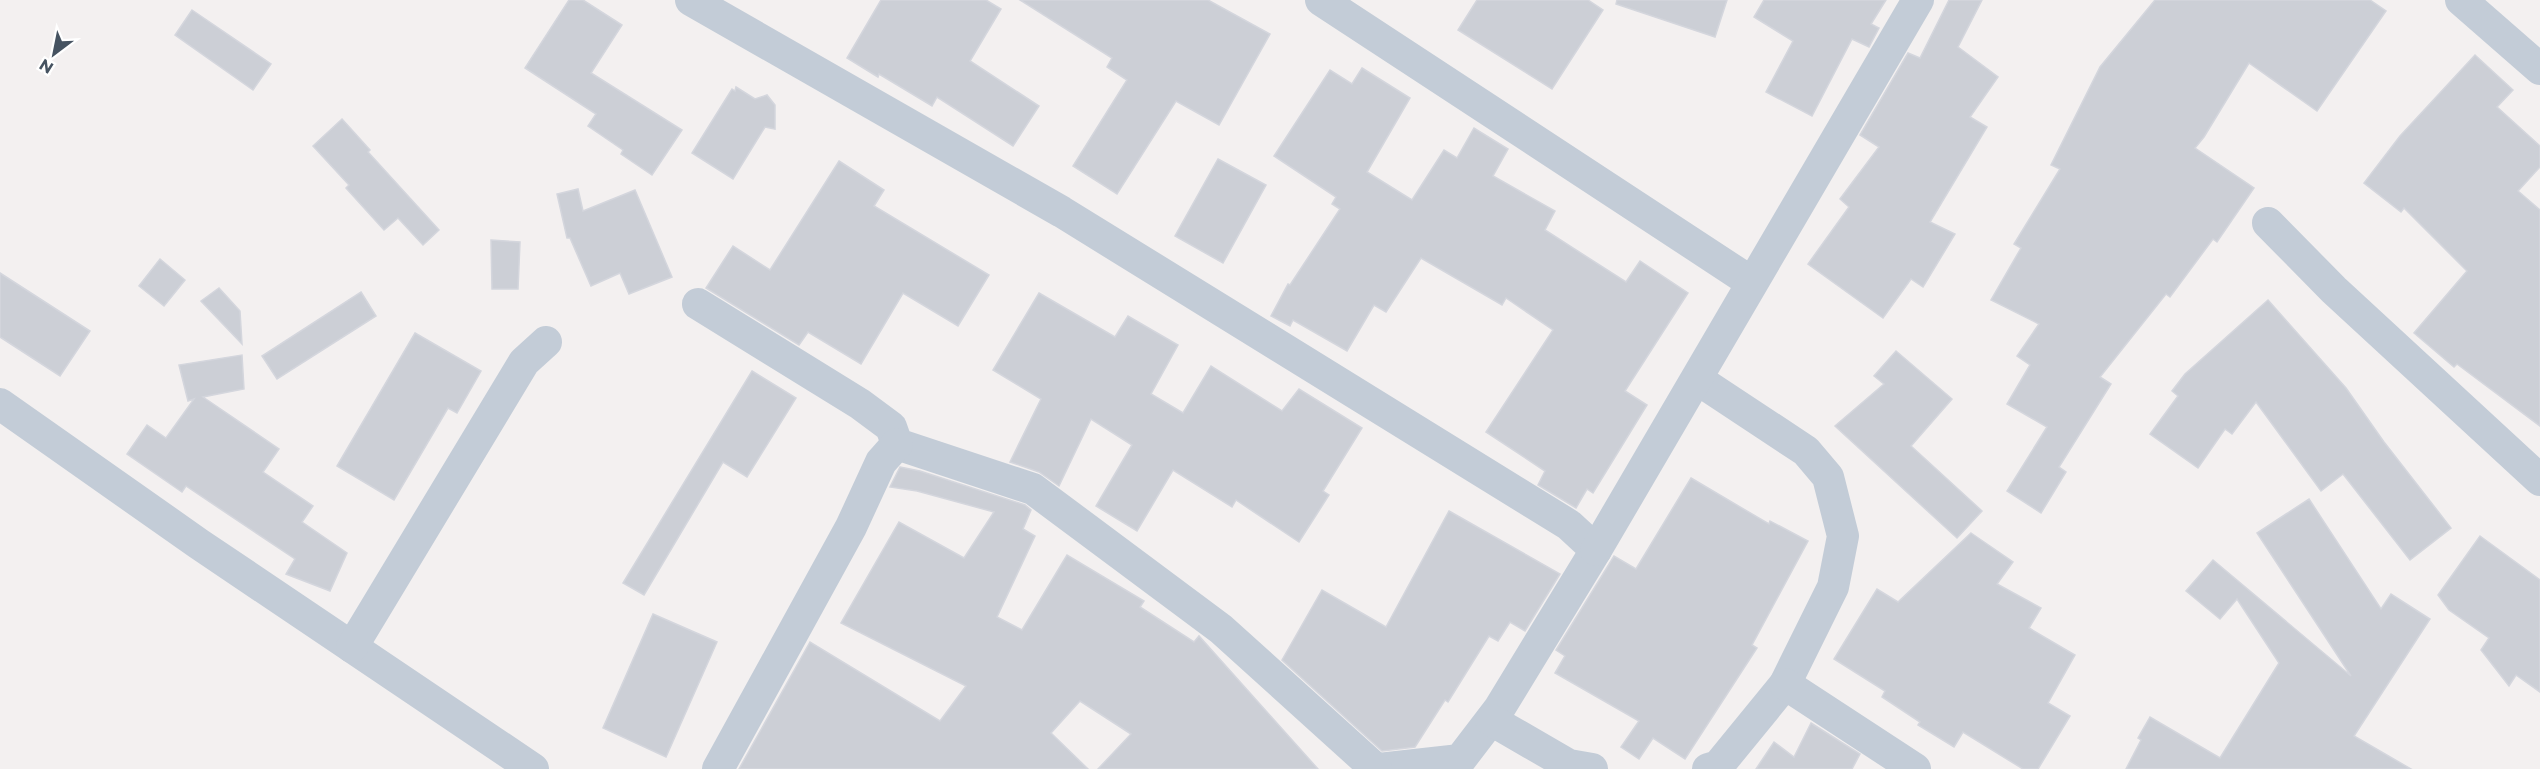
<svg xmlns="http://www.w3.org/2000/svg" width="2540" height="769" font-family="Montserrat,sans-serif">
  <style>
    .building { fill: #cccfd6; stroke: #d4d6dd; stroke-width: 1.5 }
    .lines { fill: none; stroke-linecap: round; stroke-linejoin: round }
    .minor { stroke: #c3ccd7; stroke-width: 32 }
  </style>
  <rect width="100%" height="100%" fill="#f3f0f0"/>
  <g class="building">
    <polygon points="569,0 583,0 622,25 591,73 682,130 652,175 621,154 623,150 588,126 596,114 525,68"/>
    <polygon points="881,0 986,0 1001,9 970,61 1039,106 1013,146 937,97 932,106 879,74 878,77 847,58"/>
    <polygon points="1020,0 1208,0 1270,34 1219,125 1176,101 1117,194 1073,166 1127,80 1107,67 1112,58"/>
    <polygon points="1477,0 1588,0 1603,10 1552,89 1458,30"/>
    <polygon points="1617,0 1727,0 1715,37 1616,4"/>
    <polygon points="1764,0 1886,0 1871,24 1879,28 1869,47 1852,39 1812,116 1766,92 1793,41 1754,17"/>
    <polygon points="1949,0 1982,0 1958,47 1998,77 1970,117 1987,127 1930,222 1955,234 1923,287 1911,279 1883,318 1808,264 1849,207 1840,199 1879,147 1860,135 1908,53 1920,58"/>
    <polygon points="2155,0 2370,0 2386,11 2317,111 2249,63 2204,137 2195,148 2254,188 2217,242 2213,239 2170,297 2166,294 2100,377 2111,384 2059,467 2066,472 2041,513 2007,491 2047,427 2007,404 2030,365 2017,356 2039,324 1991,300 2021,248 2014,244 2060,169 2051,165 2100,67"/>
    <polygon points="192,10 271,64 253,90 175,35"/>
    <polygon points="2475,55 2513,90 2497,107 2540,146 2540,167 2518,191 2540,210 2540,426 2457,364 2454,367 2414,333 2467,271 2404,208 2401,212 2364,183 2400,136"/>
    <polygon points="1362,68 1410,98 1367,172 1412,200 1444,150 1457,158 1474,128 1508,149 1493,176 1555,211 1545,230 1626,282 1640,261 1688,293 1625,391 1647,405 1593,493 1587,489 1576,508 1538,485 1545,471 1486,432 1553,330 1506,298 1502,305 1421,258 1386,312 1374,305 1347,351 1293,320 1290,326 1271,316 1288,284 1290,285 1340,209 1332,204 1336,197 1274,156 1330,70 1352,84"/>
    <polygon points="736,87 755,99 767,95 775,105 775,129 765,127 733,179 692,153 732,89 735,91"/>
    <polygon points="342,119 370,150 368,152 439,230 423,245 398,218 384,230 346,188 349,185 313,146"/>
    <polygon points="1218,159 1266,185 1223,263 1175,236"/>
    <polygon points="839,161 884,190 874,206 989,275 958,326 903,293 861,364 808,332 799,345 706,288 733,246 770,270"/>
    <polygon points="578,189 583,211 635,190 672,277 629,294 620,273 591,286 570,238 567,238 557,194"/>
    <polygon points="491,240 520,242 518,289 492,289"/>
    <polygon points="160,259 185,280 164,306 139,286"/>
    <polygon points="0,273 90,331 60,376 0,337"/>
    <polygon points="219,288 240,311 242,344 201,301"/>
    <polygon points="361,292 376,316 277,379 262,356"/>
    <polygon points="1039,293 1115,337 1128,316 1178,345 1151,394 1183,413 1211,366 1282,411 1299,389 1362,428 1323,491 1329,495 1299,542 1236,500 1232,507 1173,470 1137,531 1096,506 1132,445 1091,419 1059,486 1039,472 1010,462 1041,399 993,370"/>
    <polygon points="2268,300 2346,388 2384,442 2451,528 2410,560 2343,474 2321,491 2256,402 2232,434 2225,429 2198,468 2150,434 2178,396 2172,391 2185,374"/>
    <polygon points="415,333 481,371 457,413 448,408 394,500 337,466"/>
    <polygon points="1896,351 1952,399 1911,446 1982,511 1957,538 1835,426 1884,384 1874,376"/>
    <polygon points="242,355 244,389 203,397 279,449 263,472 313,506 302,522 347,553 330,591 286,574 295,559 186,486 182,492 127,454 147,425 166,438 194,399 188,401 179,365"/>
    <polygon points="752,371 796,398 747,477 723,462 644,595 623,583"/>
    <polygon points="900,467 920,471 1025,505 1031,510 1023,529 1035,536 997,617 1022,630 1067,555 1144,601 1140,607 1194,642 1199,636 1318,769 1098,769 1131,734 1080,701 1051,733 1088,769 739,769 810,642 940,721 966,686 841,623 899,522 964,558 994,512 917,491 890,487"/>
    <polygon points="1691,478 1769,524 1770,521 1808,541 1752,645 1757,648 1685,759 1653,738 1639,759 1621,747 1639,721 1555,673 1565,656 1556,650 1614,556 1636,569"/>
    <polygon points="2309,499 2381,609 2391,594 2430,619 2354,736 2411,769 2126,769 2141,740 2138,738 2150,717 2220,758 2279,663 2237,599 2220,619 2186,591 2213,560 2351,676 2257,533"/>
    <polygon points="1449,511 1560,574 1525,631 1510,622 1498,641 1489,636 1448,702 1445,700 1415,747 1382,751 1282,660 1322,590 1386,627"/>
    <polygon points="1971,533 2013,562 1997,584 2041,608 2029,628 2075,655 2048,703 2070,716 2038,769 2023,769 1963,732 1954,747 1918,725 1920,722 1882,697 1885,691 1834,659 1877,589 1898,602"/>
    <polygon points="2480,536 2540,580 2540,692 2516,675 2509,686 2481,650 2489,638 2449,610 2438,595"/>
    <polygon points="653,614 717,642 666,757 603,728"/>
    <polygon points="1811,723 1860,754 1852,769 1756,769 1774,742 1794,757"/>
  </g>
  <g class="lines">
    <g class="minor">
      <polyline points="691,0 1062,212 1569,525 1596,550 1499,709 1460,760 1379,769"/>
      <polyline points="1321,0 1751,282"/>
      <polyline points="2461,0 2540,69"/>
      <polyline points="2268,223 2334,290 2540,480"/>
      <polyline points="698,304 860,404 891,427 897,444 1033,489 1221,629 1376,769"/>
      <polyline points="1697,379 1806,451 1828,477 1843,536 1833,587 1785,684 1718,766 1708,769"/>
      <polyline points="0,404 199,544 533,769"/>
      <polyline points="1596,550 1918,0"/>
      <polyline points="352,647 524,362 546,342"/>
      <polyline points="1785,684 1915,769"/>
      <polyline points="1491,720 1569,765 1592,769"/>
      <polyline points="718,769 851,527 881,462 897,444"/>
    </g>
  </g>
  <g transform="translate(54 54) rotate(212)" stroke="#ffffff" stroke-width="4.5" paint-order="stroke">
  <path d="M0-4.5L10 22L0 15L-10 22Z" fill="#465361"/>
  <text y="-9" font-size="16" font-weight="bold" text-anchor="middle" fill="#465361">N</text>
  </g>
</svg>
